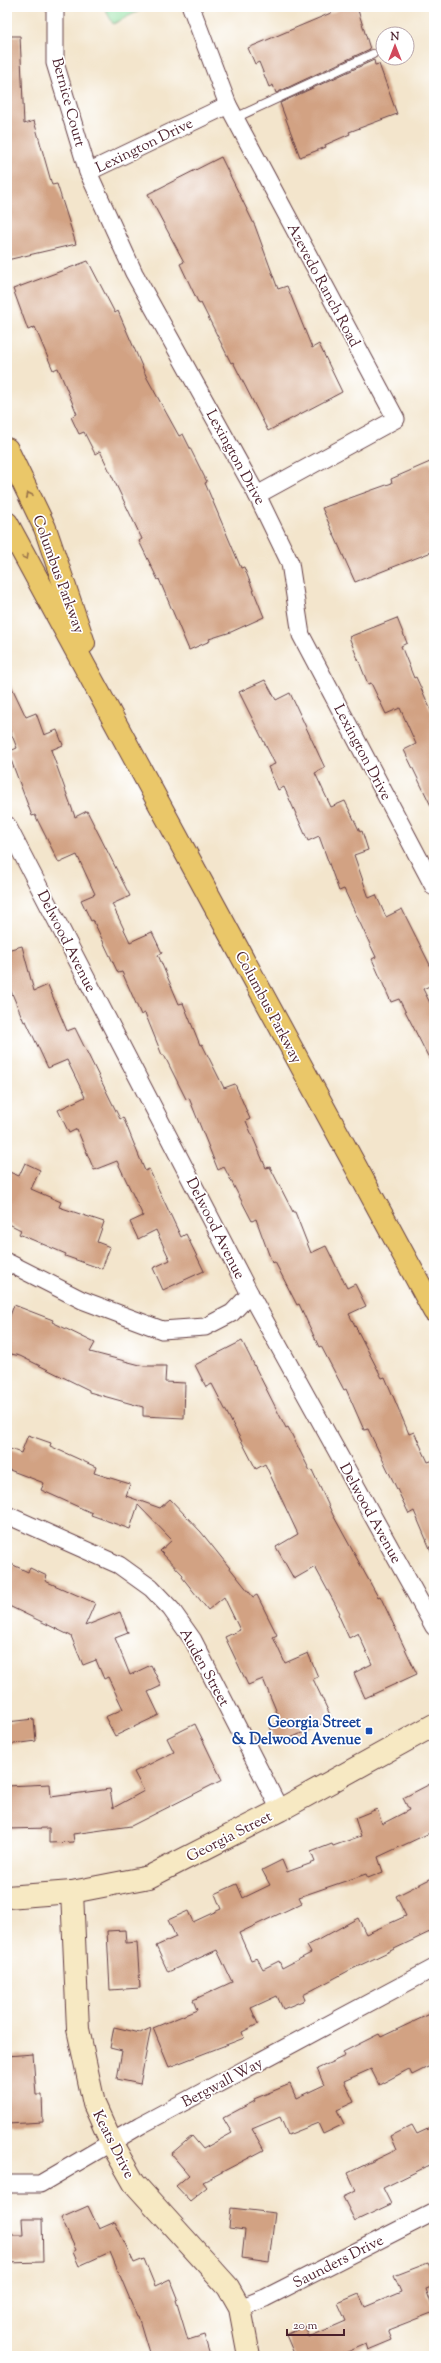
<svg xmlns="http://www.w3.org/2000/svg" width="441" height="2363" font-family="'Sorts Mill Goudy',serif">
  <style>
    .green { fill: #8dde9e; stroke: #6c7e64 }
    .building { fill: #d2a283 }
    .lines { fill: none; stroke-linecap: round; stroke-linejoin: round }
    .lane-casing { stroke: #633d43; stroke-width: 10 }
    .street-casing { stroke: #633d43; stroke-width: 19 }
    .secondary-casing { stroke: #633d43; stroke-width: 24 }
    .primary-casing { stroke: #633d43; stroke-width: 24 }
    .lane { stroke: #fff; stroke-width: 8 }
    .street { stroke: #fff; stroke-width: 17 }
    .secondary { stroke: #f7e9c3; stroke-width: 22 }
    .primary { stroke: #eac769; stroke-width: 22 }
    .oneway { stroke: #9a734a }
    .transit-dot { fill: #1a4fb4; stroke: #fff; stroke-width: 1.5 }
    .labels { text-anchor: middle; stroke-width: 3.5; stroke-linejoin: round; paint-order: stroke }
    .street-label { font-size: 15px; fill: #4a1f2b; stroke: #fff }
    .transit-label { font-size: 15px; font-weight: bold; fill: #164399; stroke: #fff; text-anchor: end }
  </style>
  <rect width="100%" height="100%" fill="#fff"/>
  <filter id="ink" filterUnits="userSpaceOnUse"><feTurbulence type="fractalNoise" baseFrequency=".025" numOctaves="2"/><feDisplacementMap in="SourceGraphic" scale="8" xChannelSelector="R" yChannelSelector="G"/><feConvolveMatrix kernelMatrix="1 2 1 2 8 2 1 2 1" color-interpolation-filters="sRGB"/></filter>
  <filter id="wash" filterUnits="userSpaceOnUse"><feTurbulence type="fractalNoise" baseFrequency=".012" numOctaves="4" result="noise"/><feDisplacementMap in="SourceGraphic" scale="16" xChannelSelector="R" yChannelSelector="G"/><feGaussianBlur stdDeviation="0.9" result="paint"/><feColorMatrix in="noise" values="0 0 0 0 0 0 0 0 0 0 0 0 0 0 0 0 0 1.4 0 .05"/><feComposite in="paint" operator="in"/></filter>
  <g filter="url(#wash)">
    <rect width="100%" height="100%" fill="#f3e5cc"/>
    <polygon class="green" points="104,7 145,7 145,8 113,24"/>
    <g id="blocks">
      <g class="building">
        <polygon points="345,7 357,7 370,49 276,93 273,85 269,87 259,62 255,64 248,48"/>
        <polygon points="7,36 20,36 24,124 34,121 52,185 57,184 76,244 7,260"/>
        <polygon points="374,60 375,65 379,64 397,114 349,132 350,134 325,145 326,147 300,157 280,103"/>
        <polygon points="221,157 255,226 278,289 287,286 312,348 319,344 342,392 268,431 233,362 231,363 201,303 199,304 180,264 184,262 148,194"/>
        <polygon points="88,261 115,313 118,311 147,378 179,436 183,434 207,482 205,483 241,568 244,567 264,617 231,632 209,639 210,641 189,650 159,579 158,580 139,541 142,539 100,451 95,454 84,432 79,434 71,417 77,414 58,368 53,370 35,327 28,330 13,289"/>
        <polygon points="430,462 434,471 434,551 355,582 322,508 392,483 391,479"/>
        <polygon points="397,618 407,643 401,646 414,678 416,677 434,717 434,812 404,750 416,744 400,708 386,714 371,683 368,684 349,637"/>
        <polygon points="7,677 26,717 36,713 44,735 57,730 63,745 51,750 75,817 87,811 130,896 112,904 130,942 152,932 162,953 158,955 179,1004 183,1003 200,1045 202,1044 224,1088 235,1084 250,1119 246,1121 266,1168 270,1167 293,1212 295,1212 311,1253 326,1246 347,1288 355,1284 366,1306 349,1314 382,1378 385,1377 409,1434 414,1432 428,1462 434,1460 434,1558 414,1511 409,1514 368,1429 364,1430 346,1389 344,1390 321,1346 319,1347 299,1304 297,1305 275,1262 272,1263 256,1219 252,1221 224,1167 218,1170 189,1098 186,1099 164,1055 162,1055 145,1013 141,1015 122,972 118,973 93,920 91,921 81,900 95,894 77,855 59,863 35,815 32,816 8,752 17,748 7,723"/>
        <polygon points="265,680 276,700 290,693 325,768 315,773 331,807 345,801 360,832 362,831 368,850 354,855 369,898 376,895 386,917 402,909 434,973 434,984 423,989 434,1011 434,1068 399,999 391,1002 372,959 376,957 344,889 339,891 319,836 308,841 284,787 278,790 268,767 275,764 239,692"/>
        <polygon points="22,946 34,991 48,985 67,1031 75,1028 120,1119 123,1117 145,1171 149,1169 181,1237 186,1234 204,1271 163,1290 153,1268 170,1260 156,1230 138,1239 130,1222 143,1216 117,1161 94,1170 77,1129 69,1133 58,1110 85,1097 67,1060 48,1068 26,1021 24,1022 11,991 7,992 7,950"/>
        <polygon points="25,1163 40,1170 31,1189 61,1202 59,1207 104,1222 97,1242 110,1247 102,1269 65,1256 66,1254 19,1234 21,1230 7,1223 7,1171 19,1176"/>
        <polygon points="14,1305 53,1320 52,1322 95,1343 90,1352 144,1366 166,1366 165,1382 185,1383 184,1418 143,1416 143,1407 89,1392 89,1390 20,1356 7,1353 7,1324"/>
        <polygon points="242,1341 286,1428 288,1427 310,1471 312,1470 333,1515 378,1597 380,1596 417,1674 365,1698 354,1673 372,1664 358,1633 349,1638 338,1614 340,1613 315,1567 294,1579 276,1547 298,1534 265,1464 256,1469 212,1384 206,1387 195,1365"/>
        <polygon points="28,1435 51,1443 50,1446 96,1467 94,1473 130,1484 126,1496 160,1508 170,1499 201,1532 253,1597 257,1595 277,1635 273,1637 285,1663 308,1653 318,1677 313,1679 332,1719 278,1744 270,1727 281,1722 263,1679 248,1685 225,1637 240,1630 224,1597 208,1610 182,1577 183,1575 160,1551 172,1540 138,1505 130,1529 91,1515 92,1513 41,1490 44,1483 7,1469 7,1448 21,1453"/>
        <polygon points="7,1562 28,1572 30,1568 47,1576 45,1581 95,1603 85,1626 120,1612 128,1633 115,1638 130,1675 151,1665 161,1686 148,1692 159,1715 115,1736 105,1717 123,1709 108,1677 104,1679 96,1660 83,1665 71,1636 7,1605"/>
        <polygon points="34,1719 36,1741 7,1745 7,1722"/>
        <polygon points="195,1724 222,1780 131,1826 73,1834 74,1842 49,1843 49,1828 7,1829 7,1786 50,1784 51,1797 110,1789 113,1808 144,1791 134,1772 174,1752 167,1738"/>
        <polygon points="434,1782 434,1831 378,1857 383,1872 368,1878 366,1874 299,1897 302,1903 239,1933 251,1960 257,1958 263,1969 279,1961 282,1968 311,1953 307,1946 358,1918 366,1934 406,1916 396,1896 434,1877 434,1930 348,1971 303,1995 305,2000 283,2009 277,1996 251,2008 258,2024 242,2032 244,2038 169,2067 153,2028 197,2010 193,2000 232,1982 217,1950 168,1972 156,1946 176,1937 168,1920 188,1911 193,1922 221,1909 215,1894 237,1884 243,1898 270,1885 262,1870 282,1860 287,1872 315,1862 311,1852 332,1844 333,1846 361,1836 355,1818 377,1809 382,1824 409,1810 403,1798"/>
        <polygon points="125,1930 126,1943 137,1942 140,1988 110,1990 107,1931"/>
        <polygon points="430,2014 434,2023 434,2064 412,2075 409,2069 379,2085 371,2069 344,2081 354,2102 337,2110 344,2124 323,2134 318,2123 288,2135 280,2117 252,2129 264,2150 203,2182 207,2187 190,2201 176,2186 189,2175 171,2154 192,2136 203,2149 232,2133 223,2118 255,2101 254,2099 290,2084 296,2098 324,2085 317,2069 345,2056 343,2052 379,2034 381,2037"/>
        <polygon points="114,2027 140,2033 151,2028 140,2084 117,2079 122,2051 110,2048"/>
        <polygon points="33,2054 36,2095 42,2095 43,2122 7,2124 7,2096 9,2096 7,2056"/>
        <polygon points="412,2125 417,2134 434,2126 434,2163 383,2188 391,2204 355,2221 343,2197 356,2191 348,2173 396,2150 390,2136"/>
        <polygon points="88,2206 99,2229 115,2222 134,2263 144,2259 155,2286 170,2279 178,2299 176,2300 188,2340 204,2335 210,2356 150,2356 138,2316 137,2316 110,2252 79,2266 73,2252 76,2250 61,2218"/>
        <polygon points="231,2208 275,2213 269,2262 242,2258 245,2230 229,2228"/>
        <polygon points="22,2219 42,2219 43,2262 7,2263 7,2235 23,2235"/>
        <polygon points="428,2263 434,2277 434,2286 426,2289 434,2312 388,2330 392,2340 368,2350 366,2344 338,2356 295,2356 286,2335 305,2326 309,2337 346,2321 338,2303 359,2294 365,2307 401,2292 394,2276"/>
      </g>
    </g>
  </g>
  <g filter="url(#ink)">
    <use href="#blocks" fill-opacity="0" stroke="#633d43" stroke-width="1"/>
    <g class="lines">
      <g class="lane-casing">
        <polyline id="lane" points="235,118 373,54"/>
      </g>
      <g class="street-casing">
        <g id="street">
          <polyline points="191,7 228,105 396,419 257,495"/>
          <polyline points="55,8 55,63 88,172"/>
          <polyline points="228,105 88,172 134,273 257,495 290,563 301,635 434,887"/>
          <polyline points="7,825 250,1294 434,1627"/>
          <polyline points="7,1262 82,1300 162,1330 205,1327 232,1313 250,1294"/>
          <polyline points="7,1515 119,1565 151,1588 171,1609 193,1640 280,1810"/>
          <polyline points="7,2184 40,2184 141,2125 434,1968"/>
          <polyline points="240,2308 265,2298 434,2212"/>
        </g>
      </g>
      <g class="secondary-casing">
        <g id="secondary">
          <polyline points="72,1892 78,2029 94,2104 112,2144 134,2183 228,2287 240,2308 249,2356"/>
          <polyline points="7,1897 72,1892 149,1877 280,1810 434,1725"/>
        </g>
      </g>
      <g class="primary-casing">
        <g id="primary">
          <polyline points="7,449 45,528 84,643"/>
          <polyline points="7,523 434,1311"/>
        </g>
      </g>
      <use href="#lane" class="lane"/>
      <use href="#street" class="street"/>
      <use href="#secondary" class="secondary"/>
      <use href="#primary" class="primary"/>
    </g>
    <defs><path id="oneway-chevron" d="M-2-3.5L2.5 0L-2 3.5" fill="none" stroke-width="1.6" stroke-linecap="round" stroke-linejoin="round"/></defs>
    <g class="oneway">
      <use href="#oneway-chevron" transform="translate(29 495) rotate(-115)"/>
      <use href="#oneway-chevron" transform="translate(26 557) rotate(62)"/>
    </g>
  </g>
  <rect class="transit-dot" x="365" y="1727" width="8" height="8" rx="2"/>
  <g class="labels">
    <g class="street-label">
      <text transform="translate(69 102) rotate(75)" y="5">Bernice Court</text>
      <text transform="translate(144 145) rotate(-26)" y="5">Lexington Drive</text>
      <text transform="translate(324 285) rotate(62)" y="5">Azevedo Ranch Road</text>
      <text transform="translate(236 457) rotate(61)" y="5">Lexington Drive</text>
      <text transform="translate(59 574) rotate(70)" y="5">Columbus Parkway</text>
      <text transform="translate(363 752) rotate(62)" y="5">Lexington Drive</text>
      <text transform="translate(67 941) rotate(63)" y="5">Delwood Avenue</text>
      <text transform="translate(269 1007) rotate(62)" y="5">Columbus Parkway</text>
      <text transform="translate(216 1228) rotate(63)" y="5">Delwood Avenue</text>
      <text transform="translate(371 1513) rotate(61)" y="5">Delwood Avenue</text>
      <text transform="translate(205 1667) rotate(61)" y="5">Auden Street</text>
      <text transform="translate(229 1836) rotate(-27)" y="5">Georgia Street</text>
      <text transform="translate(222 2082) rotate(-28)" y="5">Bergwall Way</text>
      <text transform="translate(114 2144) rotate(63)" y="5">Keats Drive</text>
      <text transform="translate(338 2261) rotate(-27)" y="5">Saunders Drive</text>
    </g>
    <g class="transit-label">
      <text x="361" y="1727">Georgia Street<tspan x="361" dy="17">&amp; Delwood Avenue</tspan></text>
    </g>
  </g>
  <rect width="441" height="2363" fill="none" stroke="#fff" stroke-width="24"/>
  <g transform="translate(395 46)"><circle r="19" fill="#ffffff" stroke="#b7a5aa"/>
  <path d="M0-3L7 15L0 10L-7 15Z" fill="#d1495b"/>
  <text y="-6" font-size="11" font-weight="bold" text-anchor="middle" fill="#4a1f2b">N</text>
  </g>
  <path d="M287 2329v6h57v-6" fill="none" stroke="#4a1f2b" stroke-width="2"/>
  <text x="293" y="2329" font-size="12" fill="#4a1f2b" stroke="#ffffff" stroke-width="3" paint-order="stroke">20 m</text>
</svg>
